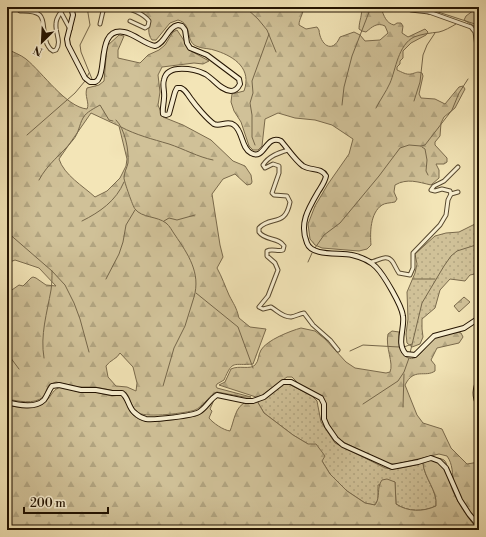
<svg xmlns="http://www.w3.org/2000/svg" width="486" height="537" font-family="'Libre Bodoni',serif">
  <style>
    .green { fill: url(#green-dots); stroke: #7a6a4c }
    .forest { fill: url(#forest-firs); stroke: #7a6a4c; fill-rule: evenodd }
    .cemetery { fill: url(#cemetery-stones); stroke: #7a6a4c }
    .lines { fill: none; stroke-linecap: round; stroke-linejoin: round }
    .stream { stroke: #756649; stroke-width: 1 }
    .street-casing { stroke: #57482e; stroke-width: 5 }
    .secondary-casing { stroke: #231301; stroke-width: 6 }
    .street { stroke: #f7eed0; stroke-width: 3 }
    .secondary { stroke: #f7eed0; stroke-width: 4 }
  </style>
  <defs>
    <pattern id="green-dots" width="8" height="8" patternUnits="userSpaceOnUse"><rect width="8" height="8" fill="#d0c198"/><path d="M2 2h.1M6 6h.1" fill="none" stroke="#b2a581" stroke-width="1.8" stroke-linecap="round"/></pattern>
    <pattern id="forest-firs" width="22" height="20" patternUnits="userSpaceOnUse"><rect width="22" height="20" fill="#d0c198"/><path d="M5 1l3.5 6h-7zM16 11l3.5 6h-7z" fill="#b2a581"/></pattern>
    <pattern id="cemetery-stones" width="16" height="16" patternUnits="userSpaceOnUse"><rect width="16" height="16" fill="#d0c198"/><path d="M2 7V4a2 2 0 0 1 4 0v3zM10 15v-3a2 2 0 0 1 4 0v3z" fill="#b2a581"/></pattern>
  </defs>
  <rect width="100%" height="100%" fill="#f3e5b7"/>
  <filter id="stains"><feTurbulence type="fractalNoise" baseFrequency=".005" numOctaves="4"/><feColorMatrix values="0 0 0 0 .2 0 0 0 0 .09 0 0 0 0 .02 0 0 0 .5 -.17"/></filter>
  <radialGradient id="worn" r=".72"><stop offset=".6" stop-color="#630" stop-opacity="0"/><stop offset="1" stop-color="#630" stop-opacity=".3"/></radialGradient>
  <g class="green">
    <polygon points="475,224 479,225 479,273 470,275 465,281 450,279 440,290 435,308 422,319 422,329 423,337 420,344 412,347 407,343 406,334 408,319 407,292 415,273 417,264 415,254 435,236 446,233 459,232"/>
    <path d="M 287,384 L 289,384 L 312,396 L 317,401 L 321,422 L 335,443 L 385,468 C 398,470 410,466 423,463 C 424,478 438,491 436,506 C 423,512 408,512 396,504 L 395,482 L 378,485 L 378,500 L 374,505 L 365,503 L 347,491 L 330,474 L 322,461 L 308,444 L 293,435 L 264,413 L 257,401 L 282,385 Z"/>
  </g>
  <g class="forest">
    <path d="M 136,7 L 303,7 C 304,14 299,18 299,25 L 306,29 L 317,27 L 319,30 C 320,44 332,55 340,37 L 354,32 L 360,35 L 365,41 L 380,40 L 388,33 L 385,26 C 377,22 372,27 366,32 L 362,31 L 359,29 C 359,20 363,15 361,7 L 381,8 C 384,16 386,23 394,25 L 397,23 L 401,23 L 403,26 L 402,33 L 408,37 L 425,29 L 428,32 L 426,35 L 411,43 L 403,51 L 403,58 L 400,61 L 400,64 L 397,67 L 397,70 C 402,72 406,75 411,74 C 416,73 417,71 422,73 L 423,76 L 419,94 L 421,98 L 435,99 L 445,104 L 459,87 L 463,86 L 465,89 L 455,108 L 444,117 L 441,123 L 440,136 L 435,142 L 435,145 L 447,158 L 447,162 L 444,164 L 436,164 L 439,170 L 439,178 L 431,185 C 418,182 407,178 395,185 L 394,192 L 397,199 L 395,202 C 390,203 385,203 382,205 C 370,213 370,233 371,245 L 367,249 L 359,251 L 322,248 L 315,245 L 310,239 L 308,224 L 315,206 L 328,184 L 349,154 L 353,139 L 332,125 L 315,120 L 295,118 L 278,113 L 265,119 L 262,146 L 258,150 L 253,150 L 249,146 L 241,122 L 234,111 L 231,102 L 232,94 L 244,91 C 252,69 235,57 217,51 C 210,48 202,49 196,46 C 185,41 193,24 178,20 L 170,23 L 156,40 L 152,40 C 147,34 149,26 150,19 L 136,9 Z"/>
    <polygon points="478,7 479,7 479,29 464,20 466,16"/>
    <path d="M 177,30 L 191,51 L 209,61 L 203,64 L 194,63 L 162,67 L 158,75 L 160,92 L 158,105 L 163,117 L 183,125 L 211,140 L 233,161 L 245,166 L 251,175 L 252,182 L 251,184 L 247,185 L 235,174 L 223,179 L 212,194 L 220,245 L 223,257 L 217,268 C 222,277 225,286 229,295 C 234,305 236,306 239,318 L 250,327 L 266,329 L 253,364 C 233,366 233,359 224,380 L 217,384 L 216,386 L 217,388 L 251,397 L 244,397 L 217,392 L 214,393 C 208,398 202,407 195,410 C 187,413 147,418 139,413 C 131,408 131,399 126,393 L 95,387 L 78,387 L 56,382 L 49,385 C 46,389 46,394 43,397 C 34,405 18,401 7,399 L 7,291 L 9,292 L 19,285 L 23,286 L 31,278 L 33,277 L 36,278 L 46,285 L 56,286 L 39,268 L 15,260 L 10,262 L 7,260 L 7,49 C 13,52 21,55 26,59 C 43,73 66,107 87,109 C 90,103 84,96 87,88 L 99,85 L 104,81 L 107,46 L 119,35 L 124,36 L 118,50 L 118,58 L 140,63 L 148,55 L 159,50 L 165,45 L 173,32 ZM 91,113 L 119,126 L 127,159 L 126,166 L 120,178 L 107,191 L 95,197 C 83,186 64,175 59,159 ZM 120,353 L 133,367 L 137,383 L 136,391 L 127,387 L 116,386 L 108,377 L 106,366 C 110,360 117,359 120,353 Z"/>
    <path d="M 301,328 L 315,331 L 325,339 L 346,362 L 355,368 L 386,373 L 390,372 C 394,363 385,347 388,334 L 392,331 L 399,332 C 399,341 398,349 405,356 C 417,366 426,344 434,338 C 440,334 455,331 461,333 L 463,337 L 459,343 L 437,348 L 431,360 L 435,365 L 435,371 C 425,378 414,367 405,385 L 417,415 L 423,423 L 442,429 L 451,448 L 467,464 L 479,462 L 479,523 C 469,513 458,497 454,483 C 452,474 453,464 447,456 L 439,454 L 397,464 L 389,464 L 345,443 L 338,438 L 332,431 L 326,419 L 326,408 L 324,399 L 322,396 L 301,386 L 292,377 L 287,377 L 261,396 L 256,397 L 219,385 L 225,382 L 231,369 C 239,365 250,370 255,365 C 259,361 258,355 261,350 C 267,340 290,331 301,328 Z"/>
    <path d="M 61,387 L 79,392 L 95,392 L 112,396 L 121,395 C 127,400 127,408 132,414 C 143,427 180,418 196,416 C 204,413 207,405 214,400 L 210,409 L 212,411 L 209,418 C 213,423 223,430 230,431 C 234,422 235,405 247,402 C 250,401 254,402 257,401 L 264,413 L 293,435 L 308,444 L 316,444 L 325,456 L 322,461 L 330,474 L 347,491 L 365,503 L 375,505 C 381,497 376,488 382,480 L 387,479 L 395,482 L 396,504 C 408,512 423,512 436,506 C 438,491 424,478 423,463 C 429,460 437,456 444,460 C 448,462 449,480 451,486 C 455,499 469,521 479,530 L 7,530 L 7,405 C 20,408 36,410 47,400 C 52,395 53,389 61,387 Z"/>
  </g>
  <polygon class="cemetery" points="464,297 470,302 459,312 454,306"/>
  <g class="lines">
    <g class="stream">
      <polyline points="87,7 90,25 80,45 81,52 92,79"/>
      <polyline points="245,7 258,19 267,30 276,52"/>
      <polyline points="422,7 430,8"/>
      <polyline points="435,11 475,24 479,27"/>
      <polyline points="87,77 89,73"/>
      <polyline points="414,101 420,82 423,55 427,45 435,33"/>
      <polyline points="342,105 344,87 352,56 371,7"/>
      <path d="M 376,108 C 380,100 386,92 390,83 C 396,69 398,45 414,37 C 422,34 430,33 439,32 C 444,31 451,27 456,24"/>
      <path d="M 116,120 C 125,129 129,150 128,163 C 127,168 124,172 124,178 C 124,181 133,207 135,209 C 142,218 157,216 166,223 C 170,226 172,231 175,235 C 188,254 201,273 194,297 L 185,326 L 174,348 L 163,386"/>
      <path d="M 121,127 C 136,135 152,139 169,144 C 184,149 198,157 213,160"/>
      <polyline points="27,135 75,93 85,81"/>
      <polyline points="255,145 252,137 252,115 250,103 253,93 252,81 269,34"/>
      <polyline points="422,147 425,149 427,160 426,171 428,175"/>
      <path d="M 39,180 C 48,163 61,155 73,140 C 79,133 79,125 83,118 C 86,112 95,108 100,105 L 109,120 L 113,121"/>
      <path d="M 82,221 C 100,212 116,201 124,182"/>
      <polyline points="164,221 169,218 177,220 195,215"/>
      <polyline points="7,232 52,271 65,285 74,303 80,319 89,352"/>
      <polyline points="315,248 324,235 340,223 379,176 400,148 409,145 421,146 425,145 452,110 459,93 468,79"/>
      <polyline points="308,262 312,253"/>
      <polyline points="106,279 119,254 123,242 126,225 135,210"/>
      <polyline points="413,279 435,279"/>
      <polyline points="196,293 238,327 253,368"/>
      <polyline points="7,328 9,337 7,349"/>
      <polyline points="404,347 412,344"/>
      <polyline points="350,351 363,345 399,347"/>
      <polyline points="7,353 19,369"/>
      <polyline points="410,353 422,303 444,266 451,256 457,251 479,244"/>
      <path d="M 44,358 C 40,335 47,313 51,290 C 52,284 52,277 52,271"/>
      <polyline points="363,404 398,381 404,372 409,358"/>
      <polyline points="403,407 404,374"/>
    </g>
    <g class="street-casing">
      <g id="street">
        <path d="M 18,7 L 18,9 L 20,11 C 52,10 39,24 47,44 C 49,47 49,49 53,51 L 56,50 C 62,42 55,33 56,24 C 56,19 58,16 61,12"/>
        <polyline points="58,7 70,29"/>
        <path d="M 121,7 C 130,8 144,14 149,21 L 148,26 L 145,28 L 130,21"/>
        <polyline points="404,7 411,10 429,12 471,27 475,32 479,61"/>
        <polyline points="429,12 436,7"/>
        <polyline points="100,24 103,11 108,7"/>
        <path d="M 288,150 C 278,153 269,156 263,165 L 265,168 L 273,164 L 279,166 L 279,173 L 272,193 L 274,195 L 287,196 L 290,202 C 285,228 271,215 259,228 L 259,232 C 265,241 279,237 284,246 L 283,250 C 278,252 272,248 267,251 L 267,256 L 275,263 L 278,270 L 268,296 L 259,307 L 263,309 L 271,307 C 278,311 282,317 291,317 C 296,316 299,314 304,313 L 313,325 L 330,340 L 338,350"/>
        <polyline points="458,167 444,181 434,186 431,190 435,191 442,189 450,191 451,194 458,192"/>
        <path d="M 370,262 C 377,262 386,253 392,261 C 395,265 396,269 399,273 L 410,275 L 413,268 L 413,253 L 440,225 L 446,215 L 448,200 L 451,194"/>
      </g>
    </g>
    <g class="secondary-casing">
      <g id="secondary">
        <path d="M 71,7 L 73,15 L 67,39 L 68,45 L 85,78 L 90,82 L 95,82 C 97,81 98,81 99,78 C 106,68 98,27 124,32 C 135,34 144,44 155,46 C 166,43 167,27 178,25 L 182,26 L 185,30 L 187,43 L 190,48 L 207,55 L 239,79 L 240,84 C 238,88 236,91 231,91 C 220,90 214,79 205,74 C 195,69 167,63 164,80 C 162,85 165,92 164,98 C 164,103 162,109 163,114 L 166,115 L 169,114 L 175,92 L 177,88 L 181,88 C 186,90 187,94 191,99 C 196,106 207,119 214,124 C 220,127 228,120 234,125 C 243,131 241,148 251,153 C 265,161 265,134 281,141 C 288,149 295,160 303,166 C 311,171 321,167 326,176 C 325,182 321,187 318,192 C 308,209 299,224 307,243 C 312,257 340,252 352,255 C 361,257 370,261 376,267 C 384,275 402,306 403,316 C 405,328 396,344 406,354 L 415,355 L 434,336 L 464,328 L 479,318"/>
        <path d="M 479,379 C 475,389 474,396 479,406"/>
        <path d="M 7,402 C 18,405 35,409 44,400 C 47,396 49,390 52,386 L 59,385 L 81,390 L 96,390 L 112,393 L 122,393 C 129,398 128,408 135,413 C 138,416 142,418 146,419 C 155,420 192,416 199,412 C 206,408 210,399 217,395 L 246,401 L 253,401 L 264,397 L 283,382 L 291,382 L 321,398 L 324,404 L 324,419 L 327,426 L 336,439 L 343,445 L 392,467 L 418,462 L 431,458 L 439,461 L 446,468 L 460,500 L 469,514 L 479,526"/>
      </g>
    </g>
    <use href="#street" class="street"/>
    <use href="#secondary" class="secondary"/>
  </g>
  <rect width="486" height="537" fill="none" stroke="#f3e5b7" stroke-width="24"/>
  <rect x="8" y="8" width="470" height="521" fill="none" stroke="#231301" stroke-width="2"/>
  <rect x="12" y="12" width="462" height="513" fill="none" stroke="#231301"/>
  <g transform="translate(42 42) rotate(204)" stroke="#f7eed0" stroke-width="3" paint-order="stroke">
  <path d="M0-3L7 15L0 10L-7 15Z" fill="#231301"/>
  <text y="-6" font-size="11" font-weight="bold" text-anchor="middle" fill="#231301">N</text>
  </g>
  <path d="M24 507v6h84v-6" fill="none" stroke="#231301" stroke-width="2"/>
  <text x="30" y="507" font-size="12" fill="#231301" stroke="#f7eed0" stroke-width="3" paint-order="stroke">200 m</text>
  <rect width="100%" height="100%" filter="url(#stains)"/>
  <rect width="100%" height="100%" fill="url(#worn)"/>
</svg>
